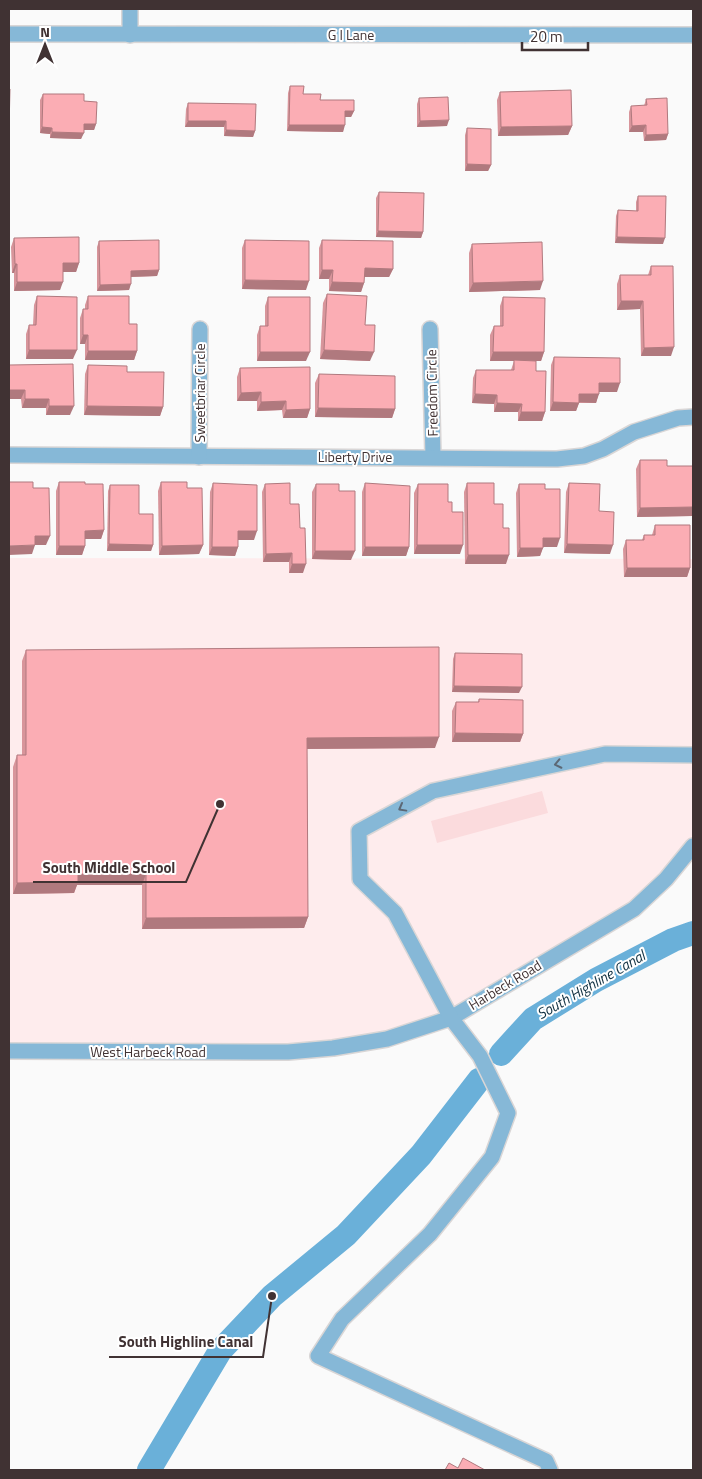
<svg xmlns="http://www.w3.org/2000/svg" width="702" height="1479" font-family="'Titillium Web',sans-serif">
  <style>
    .built { fill: #feeced }
    .green { fill: #fbdbdd }
    .lines { fill: none; stroke-linecap: round; stroke-linejoin: round }
    .canal { stroke: #6ab0d9; stroke-width: 24 }
    .minor-casing { stroke: #d9d6d6; stroke-width: 18 }
    .minor { stroke: #86b8d7; stroke-width: 15 }
    .wall { fill: #d8959b }
    .shaded-wall { fill: #b0797e }
    .building { fill: #fbadb4; stroke: #b0797e }
    .oneway { stroke: #5c6875 }
    .labels { text-anchor: middle; stroke-width: 4; stroke-linejoin: round; paint-order: stroke }
    .street-label { font-size: 14px; fill: #403233; stroke: #fff }
    .water-label { font-size: 15px; font-style: italic; fill: #103041; stroke: #fff }
    .leader { fill: none; stroke: #403233; stroke-width: 2 }
    .callout-dot { fill: #403233; stroke: #fff; stroke-width: 2 }
    .callout-label { font-size: 15px; text-anchor: middle; font-weight: bold; fill: #403233; stroke: #fff; stroke-width: 4; stroke-linejoin: round; paint-order: stroke }
  </style>
  <rect width="100%" height="100%" fill="#fafafa"/>
  <polygon class="built" points="9,558 693,559 693,846 634,909 451,1018 333,1048 9,1052"/>
  <polygon class="green" points="542,791 548,813 437,843 431,821"/>
  <g class="lines">
    <g class="canal">
      <polyline points="501,1054 533,1019 596,980 673,940 693,933"/>
      <polyline points="149,1470 220,1351 272,1296 346,1235 421,1155 479,1080"/>
    </g>
    <g class="minor-casing">
      <g id="minor">
        <polyline points="130,9 130,35"/>
        <polyline points="9,34 693,35"/>
        <polyline points="430,329 433,457"/>
        <polyline points="9,455 557,459 584,456 603,449 634,432 678,418 693,417"/>
        <polyline points="199,457 200,329"/>
        <polyline points="9,1051 288,1052 333,1048 387,1039 451,1018 634,909 666,879 693,846"/>
        <polyline points="550,1470 546,1461 318,1356 342,1319 430,1234 492,1157 508,1113 480,1056 451,1018 395,913 360,879 359,831 433,791 605,754 693,755"/>
      </g>
    </g>
    <use href="#minor" class="minor"/>
  </g>
  <g class="wall">
    <polygon points="290,86 303,94 354,111 351,117 345,117 343,132 287,131 288,93"/>
    <polygon points="500,92 572,126 568,135 498,136 497,100"/>
    <polygon points="43,94 84,101 96,124 94,130 84,130 81,139 50,138 50,134 40,133 40,100"/>
    <polygon points="419,98 447,126 417,127 417,104"/>
    <polygon points="646,99 668,134 666,140 644,141 643,132 629,132 629,112 631,106 644,106"/>
    <polygon points="188,103 255,131 253,137 224,136 224,127 185,127 186,109"/>
    <polygon points="467,128 491,165 488,171 465,171 465,135"/>
    <polygon points="379,192 423,232 421,238 376,237 376,198"/>
    <polygon points="638,196 663,244 615,243 616,216 618,210 636,211 636,202"/>
    <polygon points="14,238 79,263 76,272 63,272 60,290 14,291 14,273 12,273 11,247"/>
    <polygon points="245,240 306,290 242,289 242,248"/>
    <polygon points="322,240 393,269 389,277 364,277 364,283 361,292 329,291 329,279 319,279 319,248"/>
    <polygon points="99,241 159,270 157,276 131,277 129,290 97,291 97,247"/>
    <polygon points="472,244 540,290 469,292 469,253"/>
    <polygon points="651,266 671,356 641,356 640,309 617,310 617,284 620,275 648,275"/>
    <polygon points="327,294 365,325 370,361 320,359 323,303"/>
    <polygon points="37,296 73,359 26,359 26,334 29,325 33,325 34,305"/>
    <polygon points="88,296 129,324 137,351 134,360 85,360 85,344 80,344 80,318 83,309 85,309 85,305"/>
    <polygon points="268,297 306,361 257,361 257,335 260,326 265,326 265,306"/>
    <polygon points="503,297 544,352 541,361 536,361 536,371 545,412 542,421 518,421 518,412 494,412 494,404 472,403 473,378 476,370 511,370 514,361 490,361 490,335 494,326 500,326 500,306"/>
    <polygon points="554,357 617,392 599,392 596,403 579,403 576,411 550,411 551,365"/>
    <polygon points="9,365 70,415 46,415 46,408 22,408 21,399 9,399"/>
    <polygon points="88,365 127,372 163,407 160,416 84,415 85,374"/>
    <polygon points="240,368 310,409 307,418 283,418 282,410 257,411 257,401 237,401 237,377"/>
    <polygon points="319,374 395,409 392,418 315,417 315,383"/>
    <polygon points="640,460 667,466 692,516 637,517 636,469"/>
    <polygon points="59,482 85,484 104,530 101,539 85,539 85,546 82,555 56,555 56,491"/>
    <polygon points="161,482 187,488 203,545 199,554 159,555 158,491"/>
    <polygon points="213,483 254,540 238,540 238,547 235,556 209,555 210,492"/>
    <polygon points="365,483 409,547 406,556 362,556 362,492"/>
    <polygon points="467,483 494,504 503,528 506,564 465,564 464,492"/>
    <polygon points="569,483 599,511 610,554 564,553 566,492"/>
    <polygon points="265,484 290,504 300,528 303,573 289,573 289,562 263,562 262,492"/>
    <polygon points="316,484 351,560 312,559 312,492"/>
    <polygon points="418,484 452,512 460,554 414,554 414,493"/>
    <polygon points="519,484 545,489 557,547 543,547 540,556 517,557 516,493"/>
    <polygon points="110,485 139,514 153,545 151,551 107,551 108,491"/>
    <polygon points="655,525 690,568 687,577 624,577 623,549 626,540 642,540 644,535 652,535"/>
    <polygon points="26,650 435,748 307,749 308,917 304,928 142,929 142,885 77,885 74,893 13,894 13,767 17,755 22,755 22,661"/>
    <polygon points="455,653 519,693 452,692 453,659"/>
    <polygon points="479,699 523,734 520,742 452,742 452,711 456,702 478,702"/>
  </g>
  <g class="shaded-wall">
    <polygon points="345,111 354,111 351,117 343,117"/>
    <polygon points="449,120 447,126 417,127 420,121"/>
    <polygon points="188,121 226,121 224,127 185,127"/>
    <polygon points="84,124 96,124 94,130 81,130"/>
    <polygon points="289,125 345,125 343,132 287,131"/>
    <polygon points="646,125 643,132 629,132 632,126"/>
    <polygon points="572,126 568,135 498,136 501,127"/>
    <polygon points="42,127 52,128 50,134 40,133"/>
    <polygon points="226,130 255,131 253,137 224,136"/>
    <polygon points="52,132 84,133 81,139 50,138"/>
    <polygon points="668,134 666,140 644,141 646,135"/>
    <polygon points="467,164 491,165 488,171 465,171"/>
    <polygon points="378,231 423,232 421,238 376,237"/>
    <polygon points="617,237 665,238 663,244 615,243"/>
    <polygon points="63,263 79,263 76,272 59,272"/>
    <polygon points="15,264 17,264 14,273 12,273"/>
    <polygon points="365,268 393,269 389,277 361,277"/>
    <polygon points="159,270 157,276 128,277 131,271"/>
    <polygon points="322,270 333,270 329,279 319,279"/>
    <polygon points="245,280 309,281 306,290 242,289"/>
    <polygon points="543,281 540,290 469,292 473,283"/>
    <polygon points="17,282 63,282 60,290 14,291"/>
    <polygon points="332,282 364,283 361,292 329,291"/>
    <polygon points="131,284 129,290 97,291 100,285"/>
    <polygon points="621,301 643,301 640,309 617,310"/>
    <polygon points="83,335 88,335 85,344 80,344"/>
    <polygon points="674,347 671,356 641,356 644,348"/>
    <polygon points="29,350 77,350 73,359 26,359"/>
    <polygon points="324,350 374,352 370,361 320,359"/>
    <polygon points="88,351 137,351 134,360 85,360"/>
    <polygon points="260,352 310,352 306,361 257,361"/>
    <polygon points="493,352 544,352 541,361 490,361"/>
    <polygon points="599,383 620,383 617,392 596,392"/>
    <polygon points="9,390 25,390 21,399 9,399"/>
    <polygon points="261,392 257,401 237,401 241,393"/>
    <polygon points="475,394 497,395 494,404 472,403"/>
    <polygon points="579,394 599,394 596,403 576,402"/>
    <polygon points="25,399 49,399 46,408 22,408"/>
    <polygon points="286,401 282,410 257,411 261,402"/>
    <polygon points="553,402 579,403 576,411 550,411"/>
    <polygon points="497,403 522,404 518,412 494,412"/>
    <polygon points="49,406 74,406 70,415 46,415"/>
    <polygon points="87,406 163,407 160,416 84,415"/>
    <polygon points="318,408 395,409 392,418 315,417"/>
    <polygon points="310,409 307,418 283,418 286,410"/>
    <polygon points="521,412 545,412 542,421 518,421"/>
    <polygon points="693,507 693,512 692,516 637,517 640,508"/>
    <polygon points="104,530 101,539 82,539 85,531"/>
    <polygon points="238,531 257,531 254,540 235,540"/>
    <polygon points="35,536 50,536 46,545 32,545"/>
    <polygon points="543,538 560,538 557,547 540,547"/>
    <polygon points="109,544 153,545 151,551 107,551"/>
    <polygon points="567,544 613,545 610,554 564,553"/>
    <polygon points="35,545 32,554 9,555 9,546"/>
    <polygon points="203,545 199,554 159,555 162,546"/>
    <polygon points="417,545 463,545 460,554 414,554"/>
    <polygon points="59,546 85,546 82,555 56,555"/>
    <polygon points="212,547 238,547 235,556 209,555"/>
    <polygon points="365,547 409,547 406,556 362,556"/>
    <polygon points="520,548 543,548 540,556 517,557"/>
    <polygon points="315,551 355,551 351,560 312,559"/>
    <polygon points="292,553 289,562 263,562 266,554"/>
    <polygon points="468,555 509,555 506,564 465,564"/>
    <polygon points="292,564 306,564 303,573 289,573"/>
    <polygon points="627,568 690,568 687,577 624,577"/>
    <polygon points="454,686 522,687 519,693 452,692"/>
    <polygon points="455,733 523,734 520,742 452,742"/>
    <polygon points="439,737 435,748 303,749 307,738"/>
    <polygon points="78,874 146,874 142,885 77,885 74,893 13,894 17,883"/>
    <polygon points="308,917 304,928 142,929 146,918"/>
  </g>
  <g class="building">
    <polygon points="290,86 304,86 303,94 321,94 320,100 354,100 354,111 345,111 345,125 289,125"/>
    <polygon points="9,89 10,89 9,128"/>
    <polygon points="571,90 572,126 501,127 500,92"/>
    <polygon points="43,94 84,94 84,101 97,102 96,124 84,124 84,133 52,132 52,128 42,127"/>
    <polygon points="448,97 449,120 420,121 419,98"/>
    <polygon points="667,98 668,134 646,135 646,125 632,126 631,106 647,105 646,99"/>
    <polygon points="188,103 256,104 255,131 226,130 226,121 188,121"/>
    <polygon points="467,128 491,129 491,165 467,164"/>
    <polygon points="379,192 424,193 423,232 378,231"/>
    <polygon points="638,196 666,196 665,238 617,237 618,210 638,211"/>
    <polygon points="79,237 79,263 63,263 63,282 17,282 17,264 15,264 14,238"/>
    <polygon points="159,240 159,270 131,271 131,284 100,285 99,241"/>
    <polygon points="245,240 309,241 309,281 245,280"/>
    <polygon points="322,240 393,241 393,269 365,268 364,283 332,282 333,270 322,270"/>
    <polygon points="542,242 543,281 473,283 472,244"/>
    <polygon points="651,266 673,266 674,347 644,348 643,301 621,301 620,275 651,275"/>
    <polygon points="327,294 367,296 365,325 375,325 374,352 324,350"/>
    <polygon points="37,296 77,297 77,350 29,350 29,325 36,325"/>
    <polygon points="88,296 129,296 129,324 137,324 137,351 88,351 88,335 83,335 83,309 88,309"/>
    <polygon points="268,297 310,297 310,352 260,352 260,326 268,326"/>
    <polygon points="503,297 545,298 544,352 493,352 494,326 503,326"/>
    <polygon points="554,357 620,358 620,383 599,383 599,394 579,394 579,403 553,402"/>
    <polygon points="514,360 536,361 536,371 546,371 545,412 521,412 522,404 497,403 497,395 475,394 476,370 514,370"/>
    <polygon points="73,364 74,406 49,406 49,399 25,399 25,390 9,390 9,365"/>
    <polygon points="88,365 127,366 127,372 164,372 163,407 87,406"/>
    <polygon points="310,367 310,409 286,410 286,401 261,402 261,392 241,393 240,368"/>
    <polygon points="319,374 395,376 395,409 318,408"/>
    <polygon points="640,460 667,460 667,466 693,466 693,507 640,508"/>
    <polygon points="9,482 33,482 33,488 49,488 50,536 35,536 35,545 9,546"/>
    <polygon points="59,482 85,482 85,484 103,484 104,530 85,531 85,546 59,546"/>
    <polygon points="161,482 187,482 187,488 202,488 203,545 162,546"/>
    <polygon points="213,483 257,485 257,531 238,531 238,547 212,547"/>
    <polygon points="290,483 290,504 299,504 300,528 305,528 306,564 292,564 292,553 266,554 265,484"/>
    <polygon points="365,483 410,486 409,547 365,547"/>
    <polygon points="467,483 494,483 494,504 503,504 503,528 509,528 509,555 468,555"/>
    <polygon points="569,483 600,484 599,511 614,512 613,545 567,544"/>
    <polygon points="316,484 339,484 339,491 355,491 355,551 315,551"/>
    <polygon points="418,484 448,484 448,502 452,502 452,512 463,512 463,545 417,545"/>
    <polygon points="519,484 545,484 545,489 560,489 560,538 543,538 543,548 520,548"/>
    <polygon points="110,485 139,485 139,514 153,514 153,545 109,544"/>
    <polygon points="655,525 690,525 690,568 627,568 626,540 644,540 644,535 655,535"/>
    <polygon points="439,647 439,737 307,738 308,917 146,918 146,874 78,874 78,882 17,883 17,755 26,755 26,650"/>
    <polygon points="455,653 522,654 522,687 454,686"/>
    <polygon points="479,699 523,700 523,734 455,733 456,702 479,702"/>
    <polygon points="463,1458 485,1470 445,1470 449,1463 458,1468"/>
  </g>
  <defs><path id="oneway-chevron" d="M-2-3.5L2.5 0L-2 3.5" fill="none" stroke-width="1.6" stroke-linecap="round" stroke-linejoin="round" transform="scale(1.25)"/></defs>
  <g class="oneway">
    <use href="#oneway-chevron" transform="translate(558 764) rotate(168)"/>
    <use href="#oneway-chevron" transform="translate(402 808) rotate(151)"/>
  </g>
  <g class="labels">
    <g class="street-label">
      <text x="351" y="40">G I Lane</text>
      <text transform="translate(200 393) rotate(-90)" y="5">Sweetbriar Circle</text>
      <text transform="translate(432 393) rotate(-91)" y="5">Freedom Circle</text>
      <text x="355" y="462">Liberty Drive</text>
      <text transform="translate(505 985) rotate(-31)" y="5">Harbeck Road</text>
      <text x="148" y="1057">West Harbeck Road</text>
    </g>
    <g class="water-label">
      <text transform="translate(591 985) rotate(-30)" y="5">South Highline Canal</text>
    </g>
  </g>
  <path class="leader" d="M220 804L186 882H33M272 1296L263 1357H109"/>
  <g class="callout-dot">
    <circle cx="220" cy="804" r="5"/>
    <circle cx="272" cy="1296" r="5"/>
  </g>
  <g class="callout-label">
    <text x="109" y="873">South Middle School</text>
    <text x="186" y="1347">South Highline Canal</text>
  </g>
  <rect width="702" height="1479" fill="none" stroke="#403233" stroke-width="20"/>
  <g transform="translate(45 45)" stroke="#ffffff" stroke-width="4" paint-order="stroke">
  <path d="M0-4L9 19L0 12L-9 19Z" fill="#403233"/>
  <text y="-8" font-size="14" font-weight="bold" text-anchor="middle" fill="#403233">N</text>
  </g>
  <path d="M522 42v8h66v-8" fill="none" stroke="#403233" stroke-width="2.5"/>
  <text x="530" y="42" font-size="15" fill="#403233" stroke="#ffffff" stroke-width="4" paint-order="stroke">20 m</text>
</svg>
